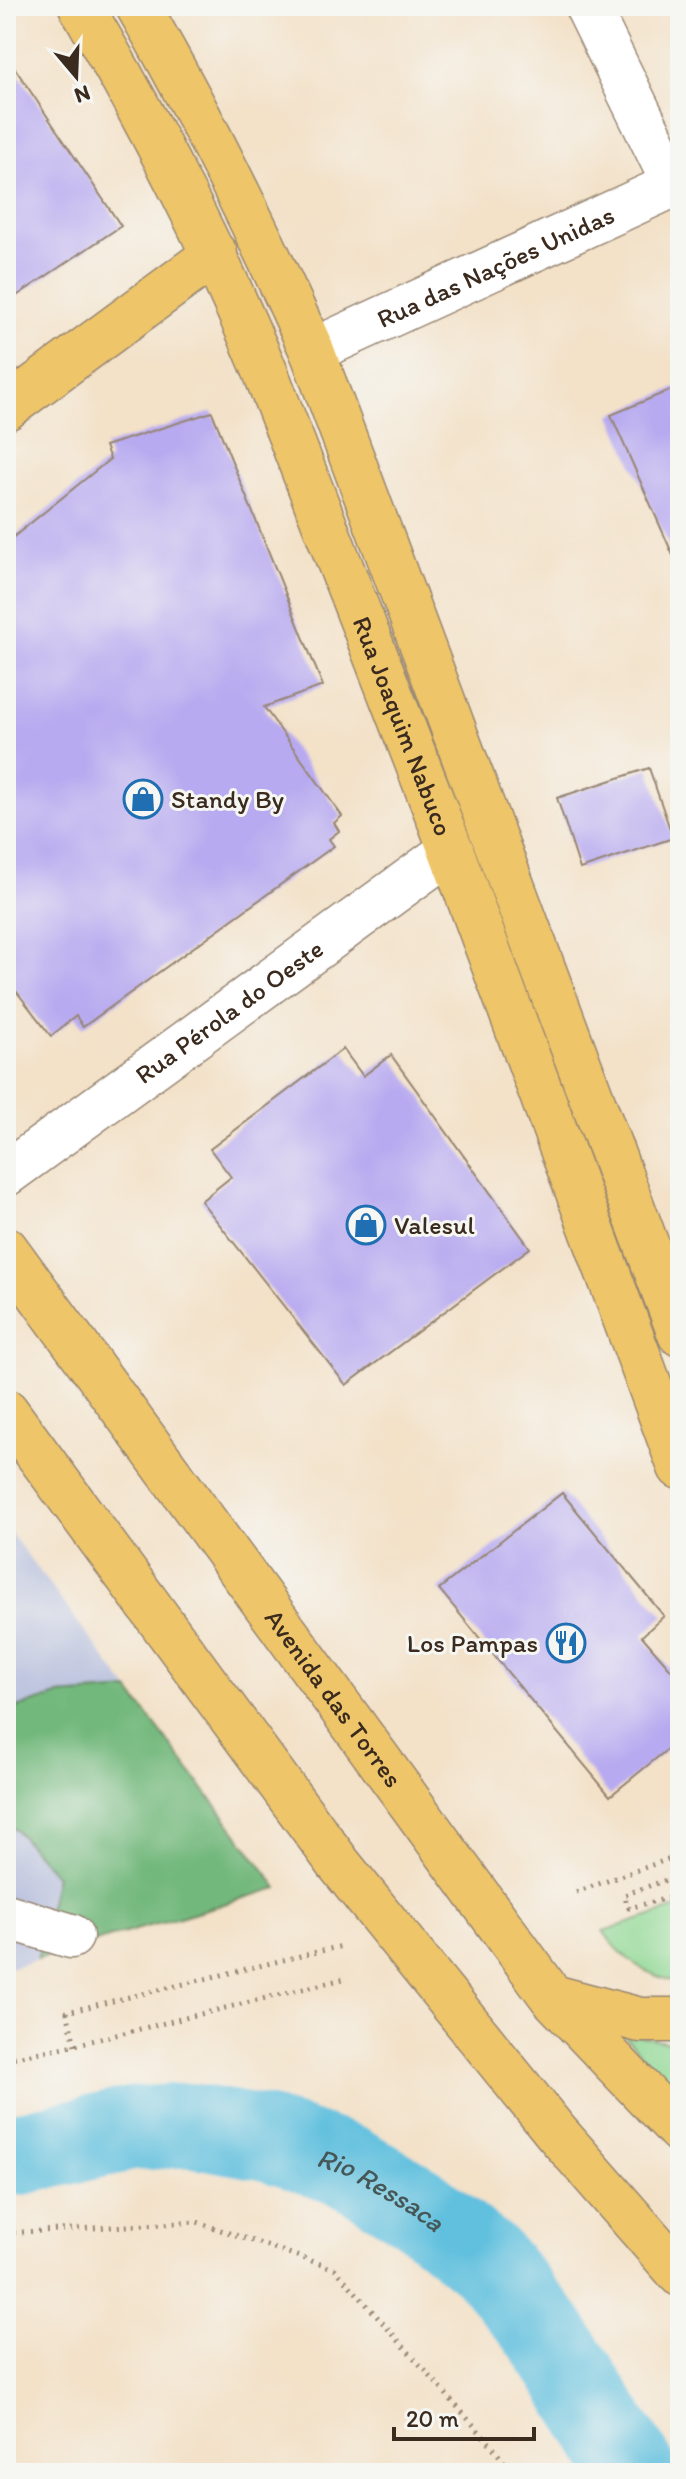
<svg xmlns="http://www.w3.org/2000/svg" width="686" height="2479" font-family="Itim,sans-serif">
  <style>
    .industrial { fill: #bcc3de }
    .green { fill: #8ed792; stroke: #648058; stroke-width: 2 }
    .forest { fill: #72b87c; stroke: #56714d; stroke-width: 2 }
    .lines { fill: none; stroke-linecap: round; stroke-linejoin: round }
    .river { stroke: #60c0de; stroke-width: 84 }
    .building { fill: #b8aaf0 }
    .minor-casing { stroke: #978673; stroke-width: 47 }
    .major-casing { stroke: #978673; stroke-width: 47 }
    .highway-casing { stroke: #978673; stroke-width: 47 }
    .path { stroke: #978673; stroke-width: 5; stroke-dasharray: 2 6; stroke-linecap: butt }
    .minor { stroke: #fff; stroke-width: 44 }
    .major { stroke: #eec569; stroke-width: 44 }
    .highway { stroke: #eec569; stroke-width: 44 }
    .labels { text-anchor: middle; stroke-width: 6; stroke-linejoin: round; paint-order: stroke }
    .street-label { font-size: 26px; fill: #3b2a1e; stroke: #f6f6f2 }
    .poi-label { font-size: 26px; fill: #3b2a1e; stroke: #f6f6f2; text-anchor: start }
    .water-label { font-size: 28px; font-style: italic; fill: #465758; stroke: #f6f6f2 }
  </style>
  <rect width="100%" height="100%" fill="#f6f6f2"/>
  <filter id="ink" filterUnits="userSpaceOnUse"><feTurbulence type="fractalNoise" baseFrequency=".0125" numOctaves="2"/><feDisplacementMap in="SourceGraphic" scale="16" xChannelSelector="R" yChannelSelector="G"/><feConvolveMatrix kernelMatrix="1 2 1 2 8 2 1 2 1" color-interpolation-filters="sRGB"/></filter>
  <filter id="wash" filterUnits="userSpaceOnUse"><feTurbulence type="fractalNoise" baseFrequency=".006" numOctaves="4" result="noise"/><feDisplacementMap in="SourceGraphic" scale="32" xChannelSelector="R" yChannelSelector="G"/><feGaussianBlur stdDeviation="1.8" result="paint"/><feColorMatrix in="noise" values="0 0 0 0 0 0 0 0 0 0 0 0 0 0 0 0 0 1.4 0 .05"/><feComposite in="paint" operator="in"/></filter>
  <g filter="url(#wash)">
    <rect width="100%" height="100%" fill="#f3e1c8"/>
    <polygon class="industrial" points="6,1527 129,1690 278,1888 6,1969"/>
    <g class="green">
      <path d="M 680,1907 L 680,1983 C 646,1976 622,1959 603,1931 Z"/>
      <polygon points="621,2032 680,2044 680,2097"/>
    </g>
    <polygon class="forest" points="129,1690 278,1888 37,1959 56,1876 15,1829 6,1825 6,1711 58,1695"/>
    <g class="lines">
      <path class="river" id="s1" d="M 6,2154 L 21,2153 L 131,2129 L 190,2125 L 268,2139 L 348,2166 L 418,2207 L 486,2261 L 544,2330 L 636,2473"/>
    </g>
    <g id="blocks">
      <g class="building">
        <polygon points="6,55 121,226 6,303"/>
        <polygon points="680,386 680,571 611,415"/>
        <polygon points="212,412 323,686 264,707 342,816 334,823 339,831 329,839 334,846 83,1027 76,1016 51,1036 6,978 6,543 110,459 105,446"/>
        <polygon points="649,768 673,838 580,869 557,798"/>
        <polygon points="343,1049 363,1076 391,1055 530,1248 346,1385 201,1201 231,1177 210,1149"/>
        <polygon points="562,1493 664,1616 642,1636 680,1680 680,1739 610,1796 439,1589"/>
      </g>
    </g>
  </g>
  <g filter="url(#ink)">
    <use href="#blocks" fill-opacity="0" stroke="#978673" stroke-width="2"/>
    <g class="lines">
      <g class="minor-casing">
        <g id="minor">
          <polyline points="587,6 674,184"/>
          <path id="s2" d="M 312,351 L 680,182"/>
          <path id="s3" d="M 6,1174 L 451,850"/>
          <polyline points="6,1916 71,1936"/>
        </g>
      </g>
      <g class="major-casing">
        <g id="major">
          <path id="s4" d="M 81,6 C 150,124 213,245 265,371 L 451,850 L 680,1467"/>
          <path d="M 138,6 C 203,118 259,233 312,351 L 680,1334"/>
          <polyline points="6,408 215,254"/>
        </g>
      </g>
      <g class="highway-casing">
        <g id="highway">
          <path id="s5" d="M 6,1249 L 552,1997 L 680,2131"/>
          <polyline points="6,1411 339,1864 555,2131 680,2274"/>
          <polyline points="553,1997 640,2020 680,2020"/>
        </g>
      </g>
      <g class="path">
        <polyline points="680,1875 624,1895 629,1908 680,1895"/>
        <polyline points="576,1892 680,1855"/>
        <polyline points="75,2045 67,2012 342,1946"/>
        <polyline points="6,2059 75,2045 343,1979"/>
        <polyline points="6,2233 197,2222 335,2269 492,2446 512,2473"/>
      </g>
      <use href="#minor" class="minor"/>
      <use href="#major" class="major"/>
      <use href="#highway" class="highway"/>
    </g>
  </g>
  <defs>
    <g id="shop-ring" transform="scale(2)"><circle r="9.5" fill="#f6f6f2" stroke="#1f6fb2" stroke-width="1.5"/><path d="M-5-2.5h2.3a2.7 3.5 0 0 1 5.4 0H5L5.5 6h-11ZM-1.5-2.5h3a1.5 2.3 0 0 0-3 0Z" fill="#1f6fb2"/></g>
    <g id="restaurant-ring" transform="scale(2)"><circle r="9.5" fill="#f6f6f2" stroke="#1f6fb2" stroke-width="1.5"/><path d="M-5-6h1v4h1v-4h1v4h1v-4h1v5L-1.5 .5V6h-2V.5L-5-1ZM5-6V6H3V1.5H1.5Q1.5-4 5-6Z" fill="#1f6fb2"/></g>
  </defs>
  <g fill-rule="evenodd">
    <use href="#shop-ring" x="143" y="799"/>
    <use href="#shop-ring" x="366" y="1225"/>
    <use href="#restaurant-ring" x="566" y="1643"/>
  </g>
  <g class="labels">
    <g class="street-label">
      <text dy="9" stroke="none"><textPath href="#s2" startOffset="202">Rua das Nações Unidas</textPath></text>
      <text dy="9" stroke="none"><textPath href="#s4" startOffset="790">Rua Joaquim Nabuco</textPath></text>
      <text dy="9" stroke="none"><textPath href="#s3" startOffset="276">Rua Pérola do Oeste</textPath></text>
      <text dy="9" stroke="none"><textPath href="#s5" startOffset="556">Avenida das Torres</textPath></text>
    </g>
    <g class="poi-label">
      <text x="171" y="808">Standy By</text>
      <text x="394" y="1234">Valesul</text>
      <text x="538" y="1652" text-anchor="end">Los Pampas</text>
    </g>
    <g class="water-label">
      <text dy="10" stroke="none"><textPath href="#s1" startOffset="390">Rio Ressaca</textPath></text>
    </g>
  </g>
  <rect width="686" height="2479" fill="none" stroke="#f6f6f2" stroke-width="32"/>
  <g transform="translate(76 76) rotate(161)" stroke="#f6f6f2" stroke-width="6" paint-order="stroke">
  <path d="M0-6L14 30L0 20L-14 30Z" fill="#3b2a1e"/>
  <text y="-12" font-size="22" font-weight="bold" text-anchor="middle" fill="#3b2a1e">N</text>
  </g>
  <path d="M394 2427v12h140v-12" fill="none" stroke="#3b2a1e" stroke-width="4"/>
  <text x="406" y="2427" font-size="24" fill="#3b2a1e" stroke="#f6f6f2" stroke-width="6" paint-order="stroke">20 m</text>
</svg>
